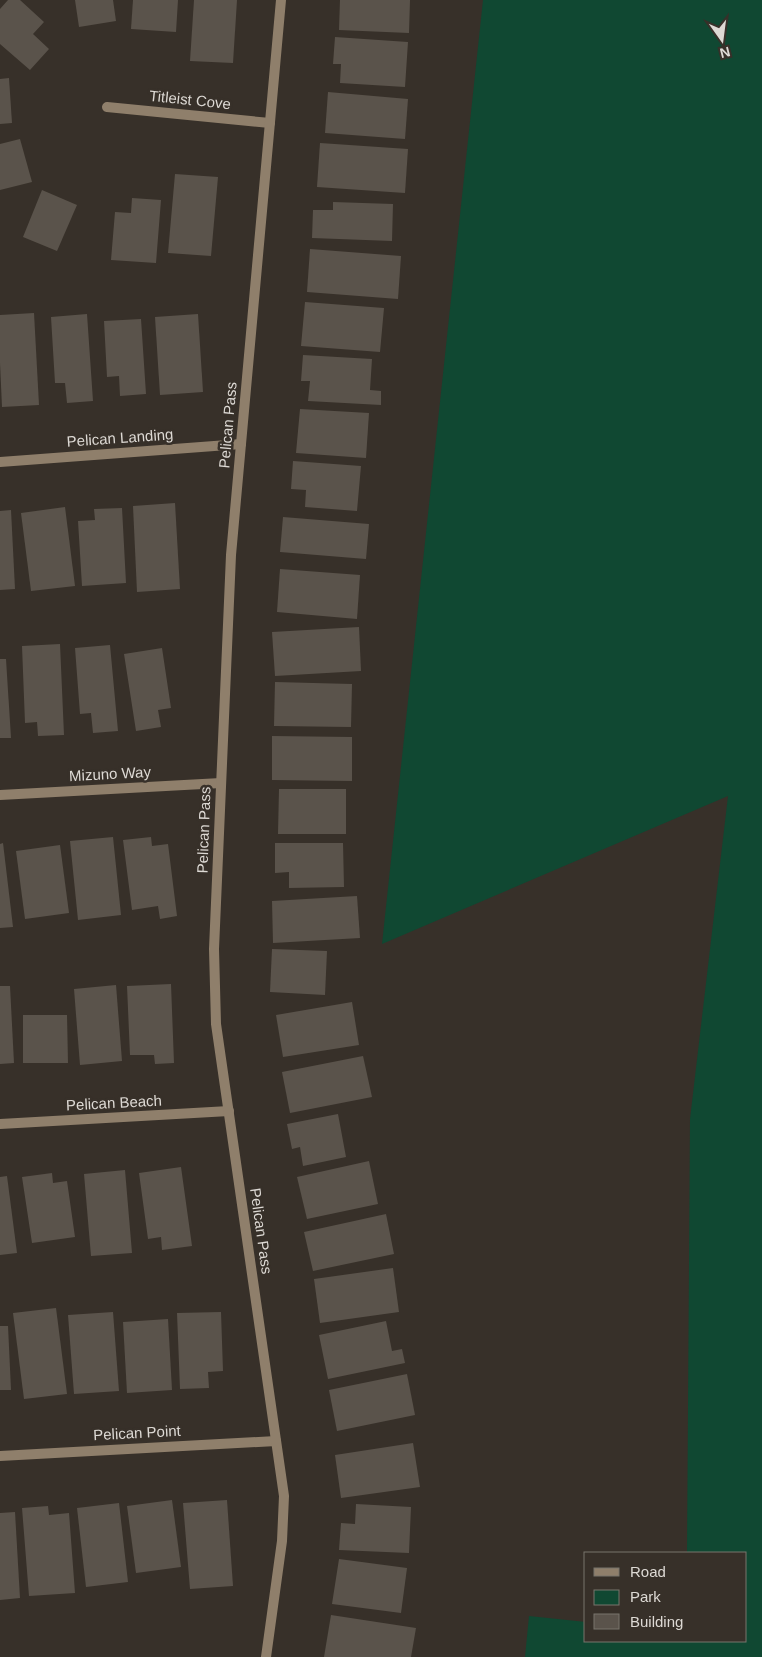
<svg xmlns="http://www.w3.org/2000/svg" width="762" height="1657" font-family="Helvetica,sans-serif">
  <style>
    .green { fill: #104832 }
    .building { fill: #5a534b }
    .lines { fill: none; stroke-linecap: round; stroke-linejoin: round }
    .minor { stroke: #8f7f6b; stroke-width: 10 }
    .labels { text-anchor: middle; stroke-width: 5; stroke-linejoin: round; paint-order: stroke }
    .street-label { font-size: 15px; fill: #ddd9d4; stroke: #373029 }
  </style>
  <rect width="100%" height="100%" fill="#373029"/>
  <polygon class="green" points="483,0 762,0 762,1657 525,1657 529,1616 586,1622 586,1641 746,1641 746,1553 687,1553 690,1119 728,796 382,944"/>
  <g class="building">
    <polygon points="8,0 20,0 44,22 33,34 49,49 30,70 0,44 0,9"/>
    <polygon points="75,0 113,0 116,21 79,27"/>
    <polygon points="133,0 178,0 176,32 131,29"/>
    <polygon points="194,0 237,0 233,63 190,61"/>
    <polygon points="340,0 410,0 409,33 339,30"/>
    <polygon points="335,37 408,42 405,87 340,83 341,64 333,64"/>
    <polygon points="9,78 12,123 0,124 0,79"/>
    <polygon points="328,92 408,99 405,139 325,133"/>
    <polygon points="20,139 32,182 0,190 0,144"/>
    <polygon points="320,143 408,149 405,193 317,187"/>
    <polygon points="175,174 218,177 211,256 168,253"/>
    <polygon points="42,190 77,205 57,251 23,237"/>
    <polygon points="132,198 161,200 156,263 111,260 115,212 131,213"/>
    <polygon points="333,202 393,204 392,241 312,238 313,210 333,210"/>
    <polygon points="310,249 401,256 398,299 307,292"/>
    <polygon points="305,302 384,308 380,352 301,346"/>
    <polygon points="34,313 39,405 2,407 0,363 0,315"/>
    <polygon points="87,314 93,401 67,403 65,383 55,383 51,317"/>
    <polygon points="198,314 203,392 160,395 155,317"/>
    <polygon points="141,319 146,394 120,396 119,376 107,377 104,321"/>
    <polygon points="303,355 372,359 370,390 381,391 381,405 308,401 310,381 301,381"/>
    <polygon points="300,409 369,413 366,458 296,453"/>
    <polygon points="293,461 361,466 357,511 305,507 306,490 291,489"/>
    <polygon points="175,503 180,589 137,592 133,506"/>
    <polygon points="65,507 75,586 31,591 21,513"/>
    <polygon points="122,508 126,583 82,586 78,521 95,520 94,509"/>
    <polygon points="11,510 15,589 0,590 0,511"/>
    <polygon points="283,517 369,524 366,559 280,552"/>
    <polygon points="280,569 360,575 357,619 277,612"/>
    <polygon points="359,627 361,671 275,676 272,632"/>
    <polygon points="60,644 64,735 38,736 37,722 25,723 22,646"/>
    <polygon points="110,645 118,731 93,733 91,713 80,714 75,648"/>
    <polygon points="162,648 171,708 158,710 161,727 136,731 124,654"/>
    <polygon points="0,659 6,659 11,738 0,738"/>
    <polygon points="275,682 352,684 351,727 274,726"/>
    <polygon points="272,736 352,737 352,781 272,780"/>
    <polygon points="279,789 346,789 346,834 278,834"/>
    <polygon points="113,837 121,915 78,920 70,841"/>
    <polygon points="151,837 152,846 168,844 177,916 160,919 158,906 132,910 123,840"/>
    <polygon points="3,843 13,927 0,928 0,844"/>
    <polygon points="275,843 343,843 344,887 289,888 289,872 275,873"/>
    <polygon points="60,845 69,913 25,919 16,851"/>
    <polygon points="357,896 360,938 273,943 272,901"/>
    <polygon points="272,949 327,951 325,995 270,992"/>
    <polygon points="171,984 174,1063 155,1064 154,1055 130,1055 127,986"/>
    <polygon points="116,985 122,1061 80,1065 74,989"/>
    <polygon points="0,986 10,986 14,1063 0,1064"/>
    <polygon points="352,1002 359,1045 283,1057 276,1015"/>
    <polygon points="23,1015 67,1015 68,1063 23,1063"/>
    <polygon points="363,1056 372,1097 290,1113 282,1072"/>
    <polygon points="338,1114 346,1157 303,1166 300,1147 292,1149 287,1124"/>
    <polygon points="369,1161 378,1204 307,1219 297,1177"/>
    <polygon points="181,1167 192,1246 162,1250 161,1237 148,1239 139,1173"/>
    <polygon points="125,1170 132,1253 91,1256 84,1174"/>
    <polygon points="52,1173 53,1183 67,1181 75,1237 32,1243 22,1177"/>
    <polygon points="7,1176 17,1253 0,1255 0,1177"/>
    <polygon points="386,1214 394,1254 313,1271 304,1232"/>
    <polygon points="393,1268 399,1312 320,1323 314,1279"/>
    <polygon points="56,1308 67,1394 24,1399 13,1313"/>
    <polygon points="113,1312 119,1391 74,1394 68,1315"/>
    <polygon points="221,1312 223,1371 208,1372 209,1388 180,1389 177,1313"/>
    <polygon points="168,1319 172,1390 127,1393 123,1322"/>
    <polygon points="386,1321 392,1351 402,1349 405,1363 328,1379 319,1335"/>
    <polygon points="0,1326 8,1326 11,1390 0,1390"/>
    <polygon points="407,1374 415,1415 337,1431 329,1390"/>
    <polygon points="413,1443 420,1487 341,1498 335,1455"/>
    <polygon points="172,1500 181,1567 136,1573 127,1506"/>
    <polygon points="227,1500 233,1586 190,1589 183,1503"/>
    <polygon points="119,1503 128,1582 86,1587 77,1508"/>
    <polygon points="356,1504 411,1507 409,1553 339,1550 341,1523 355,1524"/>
    <polygon points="48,1506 49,1515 69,1513 75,1593 29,1596 22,1508"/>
    <polygon points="15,1512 20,1598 0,1600 0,1513"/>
    <polygon points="339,1559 407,1568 401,1613 332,1604"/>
    <polygon points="331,1615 416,1628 411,1657 324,1657"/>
  </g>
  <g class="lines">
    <g class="minor">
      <polyline points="107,107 270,123"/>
      <polyline points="0,462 241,444"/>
      <polyline points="0,795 221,783"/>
      <polyline points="0,1124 229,1111"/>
      <polyline points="0,1456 276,1441"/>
      <polyline points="266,1657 282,1541 284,1496 216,1024 214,949 231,555 281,0"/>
    </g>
  </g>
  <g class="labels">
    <g class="street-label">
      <text transform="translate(190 100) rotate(6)" y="5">Titleist Cove</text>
      <text transform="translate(228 425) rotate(-85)" y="5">Pelican Pass</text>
      <text transform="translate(120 438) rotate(-4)" y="5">Pelican Landing</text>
      <text transform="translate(110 774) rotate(-3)" y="5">Mizuno Way</text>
      <text transform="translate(204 830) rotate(-88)" y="5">Pelican Pass</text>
      <text transform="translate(114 1103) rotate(-3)" y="5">Pelican Beach</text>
      <text transform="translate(261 1231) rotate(82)" y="5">Pelican Pass</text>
      <text transform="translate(137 1433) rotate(-3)" y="5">Pelican Point</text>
    </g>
  </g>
  <rect x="584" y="1552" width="162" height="90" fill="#373029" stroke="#79746d"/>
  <rect x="594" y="1568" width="25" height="8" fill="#8f7f6b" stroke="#79746d"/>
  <text x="630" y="1577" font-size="15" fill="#ddd9d4">Road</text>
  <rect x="594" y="1590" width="25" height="15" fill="#104832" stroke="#79746d"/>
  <text x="630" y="1602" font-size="15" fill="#ddd9d4">Park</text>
  <rect x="594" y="1614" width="25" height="15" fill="#5a534b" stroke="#79746d"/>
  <text x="630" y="1627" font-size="15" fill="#ddd9d4">Building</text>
  <g transform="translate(722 40) rotate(166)" stroke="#373029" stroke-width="4" paint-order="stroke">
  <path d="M0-4L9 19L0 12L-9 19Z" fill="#ddd9d4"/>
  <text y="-8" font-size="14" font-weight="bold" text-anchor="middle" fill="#ddd9d4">N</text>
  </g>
</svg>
